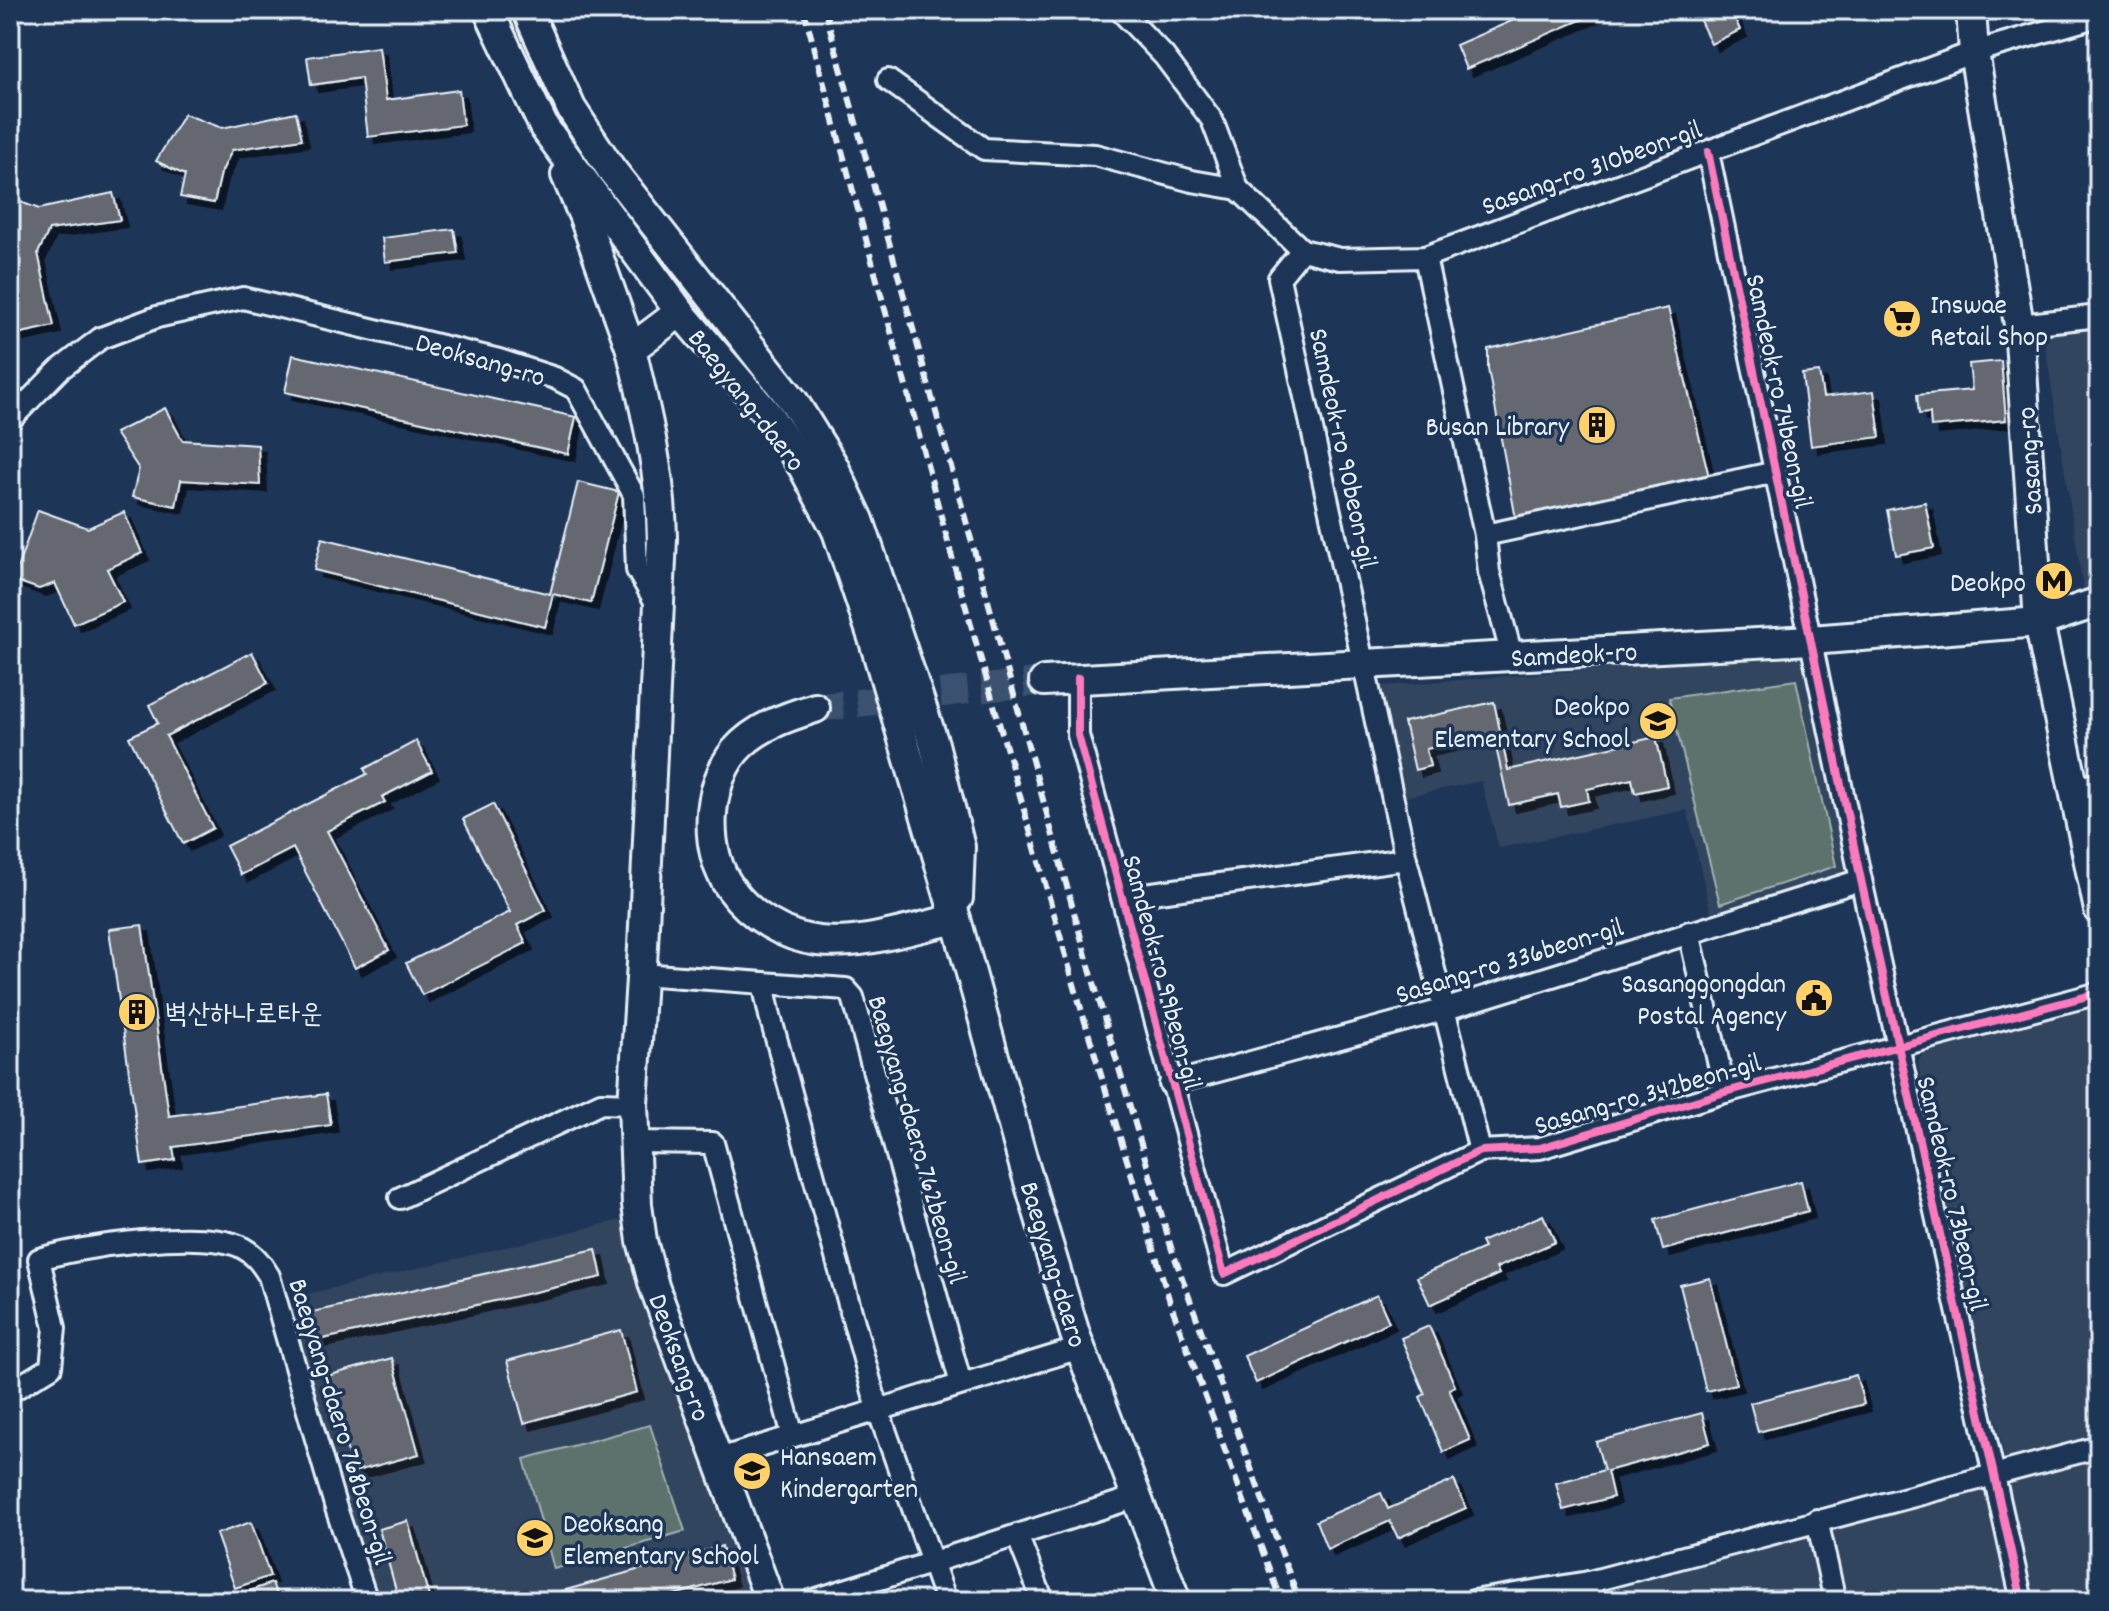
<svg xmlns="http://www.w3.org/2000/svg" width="2109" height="1611" font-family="Dekko,'Poor Story',sans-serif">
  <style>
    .built { fill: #33445e }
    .green { fill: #5d726d; stroke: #a2b2b2; stroke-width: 2 }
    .building { fill: #65676f; stroke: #e8f1f8; stroke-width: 2; filter: url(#shadow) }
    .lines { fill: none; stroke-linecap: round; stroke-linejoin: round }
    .secondary-tunnel { stroke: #3b516f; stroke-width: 28; stroke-dasharray: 28 14; stroke-linecap: butt }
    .street-casing { stroke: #e8f1f8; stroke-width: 26 }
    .secondary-casing { stroke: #e8f1f8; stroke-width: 34 }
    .street { stroke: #1d3557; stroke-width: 20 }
    .secondary { stroke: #1d3557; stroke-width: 28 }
    .rail { stroke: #e8f1f8; stroke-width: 6; stroke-dasharray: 12 6; stroke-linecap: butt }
    .cycleway-casing { stroke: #1d3557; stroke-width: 13 }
    .cycleway { stroke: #fd7abc; stroke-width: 8 }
    .labels { text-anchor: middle; stroke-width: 7; stroke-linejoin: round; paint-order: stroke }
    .street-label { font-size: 28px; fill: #e8f1f8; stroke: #1d3557 }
    .poi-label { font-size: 28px; fill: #e8f1f8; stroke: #1d3557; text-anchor: start }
  </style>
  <defs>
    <filter id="shadow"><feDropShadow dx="7" dy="7" stdDeviation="0" flood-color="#0009"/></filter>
  </defs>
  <rect width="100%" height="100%" fill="#1d3557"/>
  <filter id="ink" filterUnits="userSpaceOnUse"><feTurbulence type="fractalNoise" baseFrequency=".0125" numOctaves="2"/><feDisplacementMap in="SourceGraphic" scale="16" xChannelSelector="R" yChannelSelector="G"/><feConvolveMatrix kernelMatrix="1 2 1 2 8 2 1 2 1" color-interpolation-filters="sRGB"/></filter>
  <g filter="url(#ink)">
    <g class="built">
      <polygon points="2099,328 2099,690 2044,338 2046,332"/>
      <polygon points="1801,653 1851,873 1712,918 1687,810 1499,848 1481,781 1404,797 1381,686"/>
      <polygon points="2099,1002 2099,1601 1548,1601 1572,1598 2007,1483 2003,1449 1934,1153 1918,1062 1927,1047"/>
      <polygon points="621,1220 647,1314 749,1592 745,1601 377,1601 286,1314 303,1295"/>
    </g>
    <g class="green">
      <polygon points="1796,680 1836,866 1720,904 1669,698"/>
      <polygon points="650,1425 685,1531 554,1569 524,1459"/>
    </g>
    <g class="building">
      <polygon points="1537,10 1596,10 1597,13 1466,69 1456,45"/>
      <polygon points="1695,10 1731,10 1740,30 1711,44"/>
      <polygon points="2019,10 2056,10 2021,20"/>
      <polygon points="379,47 386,100 459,90 463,125 368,137 361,78 311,85 307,57"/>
      <polygon points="296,112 302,139 232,150 221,173 214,203 180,197 185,175 156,161 184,114 222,128"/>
      <polygon points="113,193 120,220 49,230 38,253 54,326 17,334 10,297 10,198 39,209"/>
      <polygon points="454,229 458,253 385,262 382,238"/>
      <polygon points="1668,308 1710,481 1516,519 1488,369 1488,349"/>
      <polygon points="293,355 576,417 568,454 285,392"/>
      <polygon points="2001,361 2006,420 1931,427 1930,413 1919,414 1917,395 1972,390 1969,364"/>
      <polygon points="1819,372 1823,397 1874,391 1880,437 1811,446 1802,374"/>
      <polygon points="165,408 182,440 258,445 260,485 181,480 176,506 132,497 139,469 115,433"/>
      <polygon points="578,482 619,492 591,603 553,594 545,627 314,570 322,538 550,594"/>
      <polygon points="1925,502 1934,548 1896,555 1887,510"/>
      <polygon points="38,510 88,528 124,512 142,553 107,569 123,602 74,624 55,583 39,589 13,580"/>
      <polygon points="252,652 268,683 166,736 213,828 183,844 129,737 158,723 149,705"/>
      <polygon points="1494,702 1508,770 1656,737 1667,786 1635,793 1632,779 1587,789 1589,801 1561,807 1558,794 1509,805 1493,734 1426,749 1430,766 1415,770 1404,722"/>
      <polygon points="416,741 432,771 382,797 385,802 327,831 389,950 355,968 293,848 241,875 226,846 367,774 364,769"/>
      <polygon points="493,804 546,910 517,925 526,943 422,995 406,963 510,912 463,819"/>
      <polygon points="142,925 169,1116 326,1094 331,1125 173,1147 175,1160 142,1165 109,929"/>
      <polygon points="1801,1181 1808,1211 1663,1250 1655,1220"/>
      <polygon points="1543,1215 1555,1242 1496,1268 1499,1274 1430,1305 1417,1277 1484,1248 1481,1242"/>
      <polygon points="596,1249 602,1277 314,1341 308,1313"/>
      <polygon points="1710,1278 1736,1384 1706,1391 1680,1285"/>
      <polygon points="1377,1295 1389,1322 1256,1383 1244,1356"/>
      <polygon points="1429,1326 1455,1386 1449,1389 1470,1440 1443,1452 1420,1397 1425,1394 1401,1338"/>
      <polygon points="621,1330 637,1392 524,1423 507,1361"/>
      <polygon points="392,1358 419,1454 353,1472 327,1376"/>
      <polygon points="1856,1375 1864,1404 1758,1432 1750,1403"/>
      <polygon points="1702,1413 1710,1443 1607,1471 1613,1497 1563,1510 1556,1483 1604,1470 1596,1442"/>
      <polygon points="1454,1480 1466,1508 1398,1538 1390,1521 1327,1549 1316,1521 1381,1493 1388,1509"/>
      <polygon points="408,1521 430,1601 399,1601 379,1529"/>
      <polygon points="251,1522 270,1576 235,1588 216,1534"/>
      <polygon points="722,1546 731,1579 652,1601 527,1601"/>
      <polygon points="272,1583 279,1601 240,1601 238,1595"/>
    </g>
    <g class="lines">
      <polyline class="secondary-tunnel" points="815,708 1044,681"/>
      <g class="street-casing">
        <g id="street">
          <polyline points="1120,10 1164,56 1212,120 1238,189 1302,250 1340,259 1425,257 1974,52 2099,16"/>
          <polyline points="888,80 984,149 1095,155 1192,181 1238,189"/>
          <polyline points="1708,152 1861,880 2022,1601"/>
          <polyline points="1302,250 1279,278 1406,859 1480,1151"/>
          <polyline points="1425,257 1485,535 1489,572 1512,656"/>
          <polyline points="2019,325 2099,316"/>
          <polyline points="10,420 59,370 101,338 157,317 243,298 499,360 555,378 576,389 634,495 637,570 659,608"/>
          <polyline points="1485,535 1776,472"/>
          <polyline points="1078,678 1078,735 1224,1274 1480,1151 1540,1148 1725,1092 2099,993"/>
          <polyline points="2074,790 2099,783"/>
          <polyline points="1122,897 1406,859"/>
          <polyline points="1689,932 1725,1092"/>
          <polyline points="641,974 846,989 853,997 961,1384"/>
          <polyline points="763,983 770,1016 878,1410 946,1601"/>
          <polyline points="1170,1084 1443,1010 1861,880"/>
          <polyline points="634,1142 713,1143 793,1436"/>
          <polyline points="400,1198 601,1103 633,1104"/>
          <path d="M 10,1392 L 51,1367 L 55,1328 L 39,1259 C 83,1246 197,1229 239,1246 C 254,1253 261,1263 269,1276 L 335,1505 L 367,1601"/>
          <polyline points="719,1459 1080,1348"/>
          <polyline points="1817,1520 1835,1601"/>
          <polyline points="1017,1535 1043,1601"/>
          <polyline points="1589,1582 1594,1601"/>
          <polyline points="811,1601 1136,1497"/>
          <polyline points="1473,1601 1589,1582 2099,1447"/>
        </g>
      </g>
      <g class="secondary-casing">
        <g id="secondary">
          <polyline points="488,10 544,127 680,312 769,416 803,467 837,531 874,641 956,919 1024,1165 1075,1334 1176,1601"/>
          <polyline points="527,10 571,108 611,169 794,402 833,465 859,520 934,744 960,847 958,898"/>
          <polyline points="1971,10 1974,52 2019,325 2039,622 2099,910"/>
          <polyline points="566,175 584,217 631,349"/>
          <path d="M 680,312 L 631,349 C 646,412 661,473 662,538 L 643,947 L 633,1104 L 637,1205 L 642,1241 L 654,1286 L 770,1601"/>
          <polyline points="1044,681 1811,640 2039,622 2099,602"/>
          <path d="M 815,708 C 786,717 756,727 735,751 C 706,786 703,852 731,889 C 750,916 785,937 818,941 C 863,946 912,928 956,919"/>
        </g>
      </g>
      <use href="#street" class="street"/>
      <use href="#secondary" class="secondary"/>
      <g class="rail">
        <polyline points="804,10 961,590 1082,1012 1170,1302 1281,1601"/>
        <polyline points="825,10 1085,952 1171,1247 1299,1601"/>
      </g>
      <g class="cycleway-casing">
        <g id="cycleway">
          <polyline points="1708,152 1861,880 2022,1601"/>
          <polyline points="1078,678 1078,735 1224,1274 1480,1151 1540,1148 1725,1092 2099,993"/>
        </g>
      </g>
      <use href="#cycleway" class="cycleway"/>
    </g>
  </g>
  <defs>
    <g id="supermarket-disc" transform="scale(2)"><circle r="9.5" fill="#ffd166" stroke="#1d3557"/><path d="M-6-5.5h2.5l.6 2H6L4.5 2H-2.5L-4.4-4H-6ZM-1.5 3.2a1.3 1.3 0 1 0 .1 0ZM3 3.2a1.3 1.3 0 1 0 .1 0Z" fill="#111"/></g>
    <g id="building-disc" transform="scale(2)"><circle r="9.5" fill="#ffd166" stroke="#1d3557"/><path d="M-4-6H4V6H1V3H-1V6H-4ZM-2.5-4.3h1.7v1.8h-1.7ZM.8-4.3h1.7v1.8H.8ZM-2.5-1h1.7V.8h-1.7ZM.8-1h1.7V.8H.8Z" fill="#111"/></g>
    <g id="metro-disc" transform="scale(2)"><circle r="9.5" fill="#ffd166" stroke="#1d3557"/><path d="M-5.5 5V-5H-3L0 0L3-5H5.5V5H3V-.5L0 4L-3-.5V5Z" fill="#111"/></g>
    <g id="school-disc" transform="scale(2)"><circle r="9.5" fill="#ffd166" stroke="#1d3557"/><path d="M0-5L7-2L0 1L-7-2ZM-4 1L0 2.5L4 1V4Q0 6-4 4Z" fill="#111"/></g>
    <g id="civic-disc" transform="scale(2)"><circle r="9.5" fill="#ffd166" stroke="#1d3557"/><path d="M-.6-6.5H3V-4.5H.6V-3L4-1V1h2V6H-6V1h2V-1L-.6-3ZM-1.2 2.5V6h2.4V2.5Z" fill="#111"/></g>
  </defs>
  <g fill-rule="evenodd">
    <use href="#supermarket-disc" x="1902" y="319"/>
    <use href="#building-disc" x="1597" y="425"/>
    <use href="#metro-disc" x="2054" y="581"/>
    <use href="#school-disc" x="1658" y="721"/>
    <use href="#civic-disc" x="1814" y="998"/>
    <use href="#building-disc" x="137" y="1012"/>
    <use href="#school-disc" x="752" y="1471"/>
    <use href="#school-disc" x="535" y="1538"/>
  </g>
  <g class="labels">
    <g class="street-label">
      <text transform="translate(1591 166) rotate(-20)" y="10">Sasang-ro 310beon-gil</text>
      <text transform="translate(481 358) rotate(16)" y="10">Deoksang-ro</text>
      <text transform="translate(1781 391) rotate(78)" y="10">Samdeok-ro 74beon-gil</text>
      <text transform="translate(748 399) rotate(52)" y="10">Baegyang-daero</text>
      <text transform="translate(1345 448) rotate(78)" y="10">Samdeok-ro 90beon-gil</text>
      <text transform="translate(2028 461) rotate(-94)" y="10">Sasang-ro</text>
      <text transform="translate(1574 653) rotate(-3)" y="10">Samdeok-ro</text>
      <text transform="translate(1509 959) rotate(-17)" y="10">Sasang-ro 336beon-gil</text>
      <text transform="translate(1164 972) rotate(75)" y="10">Samdeok-ro 99beon-gil</text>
      <text transform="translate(1647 1092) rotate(-16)" y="10">Sasang-ro 342beon-gil</text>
      <text transform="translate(919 1139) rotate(74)" y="10">Baegyang-daero 762beon-gil</text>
      <text transform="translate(1954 1193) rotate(77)" y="10">Samdeok-ro 73beon-gil</text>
      <text transform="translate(1055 1264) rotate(73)" y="10">Baegyang-daero</text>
      <text transform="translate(681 1357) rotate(70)" y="10">Deoksang-ro</text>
      <text transform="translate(342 1421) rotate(73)" y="10">Baegyang-daero 768beon-gil</text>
    </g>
    <g class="poi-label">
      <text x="1930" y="313">Inswae<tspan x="1930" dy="32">Retail Shop</tspan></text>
      <text x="1569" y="435" text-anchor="end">Busan Library</text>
      <text x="2026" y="591" text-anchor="end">Deokpo</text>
      <text x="1630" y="715" text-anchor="end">Deokpo<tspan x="1630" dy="32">Elementary School</tspan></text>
      <text x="1786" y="992" text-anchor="end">Sasanggongdan<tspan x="1786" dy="32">Postal Agency</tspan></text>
      <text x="165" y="1022">벽산하나로타운</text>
      <text x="780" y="1465">Hansaem<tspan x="780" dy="32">Kindergarten</tspan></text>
      <text x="563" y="1532">Deoksang<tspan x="563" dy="32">Elementary School</tspan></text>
    </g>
  </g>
  <rect width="2109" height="1611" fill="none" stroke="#1d3557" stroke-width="40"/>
  <rect x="20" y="20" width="2069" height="1571" fill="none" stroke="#e8f1f8" stroke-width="3" filter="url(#ink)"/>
</svg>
